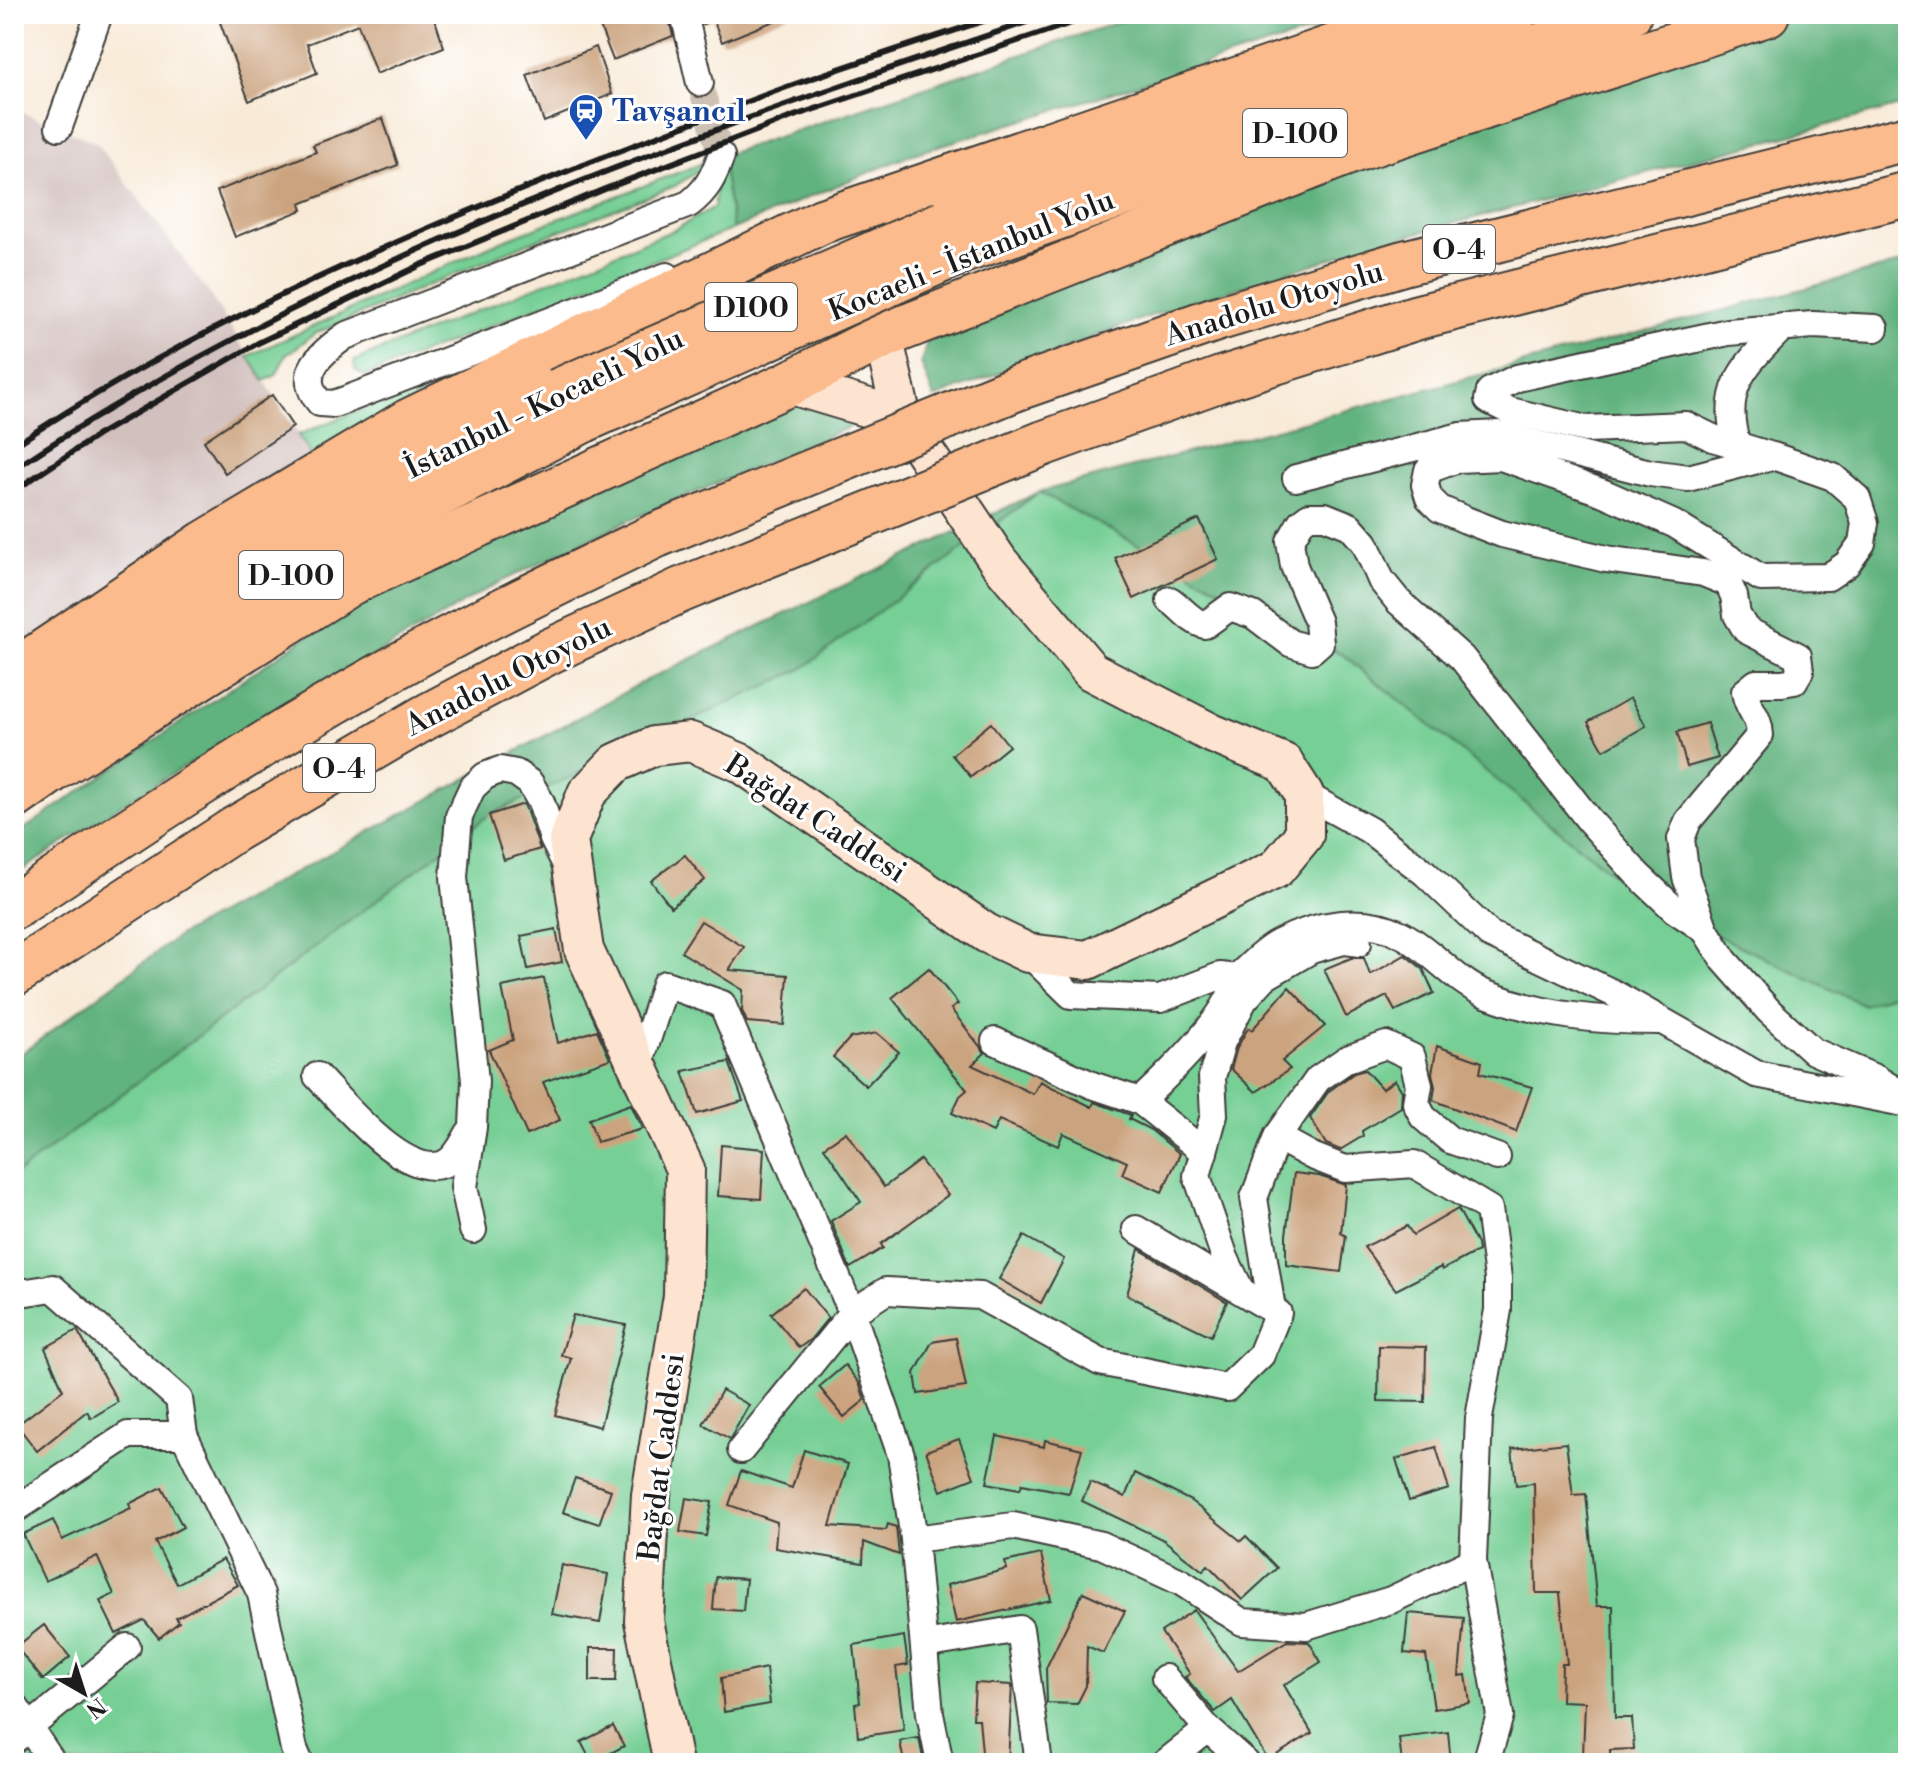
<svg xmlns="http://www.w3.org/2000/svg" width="1922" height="1777" font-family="'Libre Bodoni',serif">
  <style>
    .industrial { fill: #d1c0bd }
    .green { fill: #76cf95; stroke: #497658; stroke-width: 2 }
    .forest { fill: #60b27e; stroke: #3e674d; stroke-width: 2 }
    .building { fill: #cba37e }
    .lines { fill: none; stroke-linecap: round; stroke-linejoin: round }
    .minor-tunnel { stroke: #ccc1b2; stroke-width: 26; stroke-dasharray: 26 13; stroke-linecap: butt }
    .minor-casing { stroke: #3d3b38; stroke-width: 30 }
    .secondary-casing { stroke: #3d3b38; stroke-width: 42 }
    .trunk-casing { stroke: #3d3b38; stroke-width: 48 }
    .motorway-casing { stroke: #3d3b38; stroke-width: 48 }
    .minor { stroke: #fff; stroke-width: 26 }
    .secondary { stroke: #fde4d1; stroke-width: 38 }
    .trunk { stroke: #fbbb8c; stroke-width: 44 }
    .motorway { stroke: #fbbb8c; stroke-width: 44 }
    .rail { stroke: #1c1c1c; stroke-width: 6 }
    .trunk-bridge-casing { stroke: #3d3b38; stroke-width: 48; stroke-linecap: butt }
    .motorway-bridge-casing { stroke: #3d3b38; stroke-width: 48; stroke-linecap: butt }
    .trunk-bridge { stroke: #fbbb8c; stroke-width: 44 }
    .motorway-bridge { stroke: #fbbb8c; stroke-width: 44 }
    .labels { text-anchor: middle; stroke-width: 6; stroke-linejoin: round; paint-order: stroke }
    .shield { fill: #fff; stroke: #606060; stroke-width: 2 }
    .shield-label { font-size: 28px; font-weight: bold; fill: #1c1c1c }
    .transit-label { font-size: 30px; font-weight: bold; fill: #164399; stroke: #fff; text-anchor: start }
    .street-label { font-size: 30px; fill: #1c1c1c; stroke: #fff }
  </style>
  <rect width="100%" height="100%" fill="#fff"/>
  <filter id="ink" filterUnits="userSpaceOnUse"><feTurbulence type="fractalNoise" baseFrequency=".0125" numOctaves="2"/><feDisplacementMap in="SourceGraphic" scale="16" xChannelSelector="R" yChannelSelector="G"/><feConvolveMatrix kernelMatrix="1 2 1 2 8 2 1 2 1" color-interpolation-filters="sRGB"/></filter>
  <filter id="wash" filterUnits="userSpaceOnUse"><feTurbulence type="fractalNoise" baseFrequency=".006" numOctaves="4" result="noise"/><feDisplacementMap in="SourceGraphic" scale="32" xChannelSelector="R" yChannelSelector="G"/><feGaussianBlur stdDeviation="1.8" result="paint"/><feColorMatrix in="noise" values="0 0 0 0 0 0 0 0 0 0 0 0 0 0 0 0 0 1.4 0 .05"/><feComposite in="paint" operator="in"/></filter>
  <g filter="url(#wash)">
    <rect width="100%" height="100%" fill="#f8ead7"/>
    <polygon class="industrial" points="14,109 97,143 208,292 312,456 14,655"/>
    <g class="green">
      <polygon points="721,156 733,229 365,376 355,370 354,361 674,230 714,207 720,157 675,186 533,241 316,333 286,355 276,375 264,381 248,356 501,241"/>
      <polygon points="536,337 312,456 298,435"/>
      <polygon points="1039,492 1262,496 1908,868 1908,1763 14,1763 14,1113 370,831 743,675"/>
    </g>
    <g class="forest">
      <polygon points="1142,14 1368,14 913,154 733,229 721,156"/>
      <polygon points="1807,14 1908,14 1908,104 1383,242 1141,319 934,398 921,363 927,341 1366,156"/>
      <polygon points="1908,261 1908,988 1864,1005 1647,902 1342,654 1039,492 802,669 489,815 14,1176 14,1059 180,935 647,680 1039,492"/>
      <polygon points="795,400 873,417 621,524 496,584 132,798 14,876 14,836 376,589"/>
    </g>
    <g id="blocks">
      <g class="building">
        <polygon points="217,14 433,14 444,47 376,74 358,24 307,44 317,73 249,101"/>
        <polygon points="595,14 668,14 673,36 613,60"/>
        <polygon points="700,14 789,14 789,15 722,42 713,19 703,24"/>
        <polygon points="596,47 612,94 544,122 527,75"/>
        <polygon points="383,118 398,165 300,204 302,210 235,237 217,191 316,152 313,145"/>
        <polygon points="272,395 293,427 225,473 204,441"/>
        <polygon points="1199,519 1218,559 1134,599 1115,558"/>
        <polygon points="1630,698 1646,726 1604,750 1588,722"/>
        <polygon points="991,723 1009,746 971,777 952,755"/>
        <polygon points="1707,723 1718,758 1687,767 1677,732"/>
        <polygon points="524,804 540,849 504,860 489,815"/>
        <polygon points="685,855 705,880 671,907 651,881"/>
        <polygon points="701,921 744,947 729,970 788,975 784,1025 747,1022 742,1011 743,990 681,952"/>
        <polygon points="556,929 562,962 528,969 521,936"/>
        <polygon points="1405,955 1423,969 1434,993 1395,1011 1387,996 1346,1017 1324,969 1351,958 1364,958 1370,975"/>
        <polygon points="929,968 958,1004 951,1009 985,1053 972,1065 1033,1094 1040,1081 1092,1107 1094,1102 1131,1115 1129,1119 1151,1130 1180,1154 1162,1192 1122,1174 1127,1162 1063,1133 1058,1146 999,1120 993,1132 952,1113 960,1096 967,1090 892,998"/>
        <polygon points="544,978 558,1043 597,1030 610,1059 543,1082 560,1120 527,1135 489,1050 513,1040 502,987"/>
        <polygon points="1289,987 1325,1026 1282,1061 1290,1069 1256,1092 1231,1069 1237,1048 1245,1033 1249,1028 1252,1030"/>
        <polygon points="877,1033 899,1052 866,1086 833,1057 850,1038"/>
        <polygon points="1437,1046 1482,1062 1480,1073 1532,1087 1516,1132 1433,1100 1435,1087 1432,1073"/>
        <polygon points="729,1062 743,1101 697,1114 683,1071"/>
        <polygon points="1365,1070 1382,1089 1395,1080 1402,1091 1401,1107 1362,1131 1363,1136 1340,1150 1326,1144 1310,1118 1329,1091 1354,1073"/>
        <polygon points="631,1104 642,1129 597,1142 589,1119"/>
        <polygon points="846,1132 884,1187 920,1160 948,1195 881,1244 883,1248 850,1268 831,1221 861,1202 824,1147"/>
        <polygon points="721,1145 764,1149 761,1199 718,1196"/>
        <polygon points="1294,1173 1319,1176 1346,1185 1341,1233 1346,1236 1341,1272 1286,1265 1286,1235"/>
        <polygon points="1458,1209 1477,1244 1478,1251 1442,1270 1441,1267 1396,1290 1364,1247 1407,1226 1413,1235"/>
        <polygon points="1024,1236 1064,1259 1041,1303 999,1279"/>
        <polygon points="1139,1249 1227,1302 1211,1336 1127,1295"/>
        <polygon points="804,1288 828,1318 811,1339 799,1348 771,1314"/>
        <polygon points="573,1315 626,1325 600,1427 555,1415 571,1358 561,1355"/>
        <polygon points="77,1330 118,1402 91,1418 87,1411 37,1451 17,1425 63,1390 45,1348"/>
        <polygon points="956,1338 966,1387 918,1394 915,1373 932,1342"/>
        <polygon points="1379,1346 1426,1347 1425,1402 1378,1401"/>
        <polygon points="845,1365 859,1383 865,1400 844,1417 819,1387"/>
        <polygon points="722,1390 749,1405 730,1439 703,1424"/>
        <polygon points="997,1436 1044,1447 1045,1440 1082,1449 1069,1493 1022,1484 1020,1489 987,1483"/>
        <polygon points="959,1439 974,1478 941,1491 926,1451"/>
        <polygon points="1566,1443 1573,1495 1586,1494 1597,1606 1613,1606 1615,1718 1632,1718 1634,1749 1610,1750 1610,1757 1583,1756 1585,1702 1561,1701 1562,1664 1567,1664 1560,1593 1536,1593 1534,1483 1516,1485 1512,1449"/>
        <polygon points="1436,1447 1449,1489 1409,1501 1396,1459"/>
        <polygon points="804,1450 848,1464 830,1526 886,1530 888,1524 896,1527 899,1555 864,1542 863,1563 775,1548 777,1522 729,1505 741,1471 792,1488"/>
        <polygon points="1135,1473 1191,1501 1241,1541 1246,1536 1277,1568 1242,1600 1208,1565 1203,1571 1164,1540 1082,1501 1090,1482 1125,1497"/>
        <polygon points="575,1478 611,1490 599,1524 563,1512"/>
        <polygon points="162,1487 183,1527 155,1542 177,1584 223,1559 238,1585 176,1618 179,1622 159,1638 144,1620 116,1634 100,1601 114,1594 97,1556 45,1581 23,1534 53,1520 62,1540 131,1508 129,1504"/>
        <polygon points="686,1498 712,1502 706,1536 680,1532"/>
        <polygon points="1041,1554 1051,1600 956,1622 947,1585 1007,1569 1005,1562"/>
        <polygon points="562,1565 608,1574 600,1623 552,1614"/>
        <polygon points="716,1577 746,1579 743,1611 713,1609"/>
        <polygon points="1083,1592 1125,1611 1103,1653 1087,1646 1086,1686 1077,1704 1047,1703 1046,1668"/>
        <polygon points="1194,1610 1238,1671 1287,1641 1309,1642 1321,1662 1284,1685 1312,1733 1268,1760 1232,1700 1215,1712 1185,1677 1190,1674 1161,1632"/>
        <polygon points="1408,1613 1464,1618 1459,1676 1466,1675 1470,1703 1434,1709 1426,1655 1404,1653"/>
        <polygon points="44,1625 70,1657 43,1680 16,1647"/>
        <polygon points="904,1636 908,1665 896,1667 904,1730 858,1737 855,1704 860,1703 854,1645"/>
        <polygon points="590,1648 617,1648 616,1681 590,1681"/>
        <polygon points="766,1668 770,1704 724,1712 721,1678"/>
        <polygon points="975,1683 1012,1685 1008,1763 983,1763 979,1719 973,1719"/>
        <polygon points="613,1726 624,1746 592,1763 581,1742"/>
        <polygon points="1448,1732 1451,1763 1402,1763 1399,1738"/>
        <polygon points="919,1738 924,1763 904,1763 900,1741"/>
      </g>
    </g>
  </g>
  <g filter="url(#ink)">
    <use href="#blocks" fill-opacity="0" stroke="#3d3b38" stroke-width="2"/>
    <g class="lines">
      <polyline class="minor-tunnel" points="700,83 721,156"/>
      <g class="minor-casing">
        <g id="minor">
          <polyline points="684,14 700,83"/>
          <polyline points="59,127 99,14"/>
          <path d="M 667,276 L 348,399 L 334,404 L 320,403 C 295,374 321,353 345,336 L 689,204 C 707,190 713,178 721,156"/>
          <path d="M 1737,445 C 1719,388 1745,365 1783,327"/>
          <polyline points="1769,455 1713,438 1686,425 1586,429 1510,411 1488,400 1490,391 1517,378 1728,332 1813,325 1875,328"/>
          <path d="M 1296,478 L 1460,436 L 1499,434 L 1650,473 L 1688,478 L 1773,456 L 1833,477 L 1857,498 L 1865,523 L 1862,543 L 1847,564 L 1828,577 L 1761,578 L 1674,524 L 1604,493 L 1501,457 L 1458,459 L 1428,470 L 1425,485 L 1429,498 L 1440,509 L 1466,520 L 1502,534 L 1606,559 L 1703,573 L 1728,583 L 1734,596 L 1737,615 L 1746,630 L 1798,656 L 1800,671 L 1794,681 L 1782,683 L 1756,683 L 1745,692 C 1748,711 1759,714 1760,735 L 1688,821 L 1681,839 L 1686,877 L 1705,930 L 1724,960 L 1769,1011 L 1813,1051 L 1877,1079 L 1908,1098"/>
          <path d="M 1170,600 C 1182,608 1191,622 1205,625 L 1230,607 L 1253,615 L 1290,643 L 1312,650 L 1320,643 L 1318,622 L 1294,566 L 1290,541 L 1301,522 L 1309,516 L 1325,516 L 1350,526 L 1365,543 L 1381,580 L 1398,601 L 1462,658 L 1589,820 L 1638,875 L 1675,910 L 1705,930"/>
          <polyline points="1304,794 1369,830 1425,873 1489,934 1613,993 1756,1074 1904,1103"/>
          <path d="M 1236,978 C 1249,967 1263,951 1279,943 C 1316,924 1362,915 1401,934 C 1432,950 1454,981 1486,994 C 1543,1016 1599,1021 1660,1021"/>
          <path d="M 995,1041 L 1092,1085 L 1140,1101 C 1169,1074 1230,1016 1236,978 L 1220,976 L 1160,999 L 1071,995 L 1028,953"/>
          <polyline points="639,1065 665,984 722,1004 852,1313 901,1455 914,1539 930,1714 940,1763"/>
          <path d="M 317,1076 C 342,1102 406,1182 446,1163 C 457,1157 463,1143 469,1133"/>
          <polyline points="1140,1101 1204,1152"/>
          <polyline points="1277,1137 1312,1156 1345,1169 1414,1164 1489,1209 1498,1278 1498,1310 1479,1418 1473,1561 1500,1715 1486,1763"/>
          <polyline points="473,1230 464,1187 473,1127 475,1081 454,877 459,816 472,788 485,776 500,770 516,773 530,783 541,802 553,839 566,865"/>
          <polyline points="1240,1289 1225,1258 1197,1176 1214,1115 1212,1077 1222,1042 1244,1000 1265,977 1311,950 1344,941 1358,943"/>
          <polyline points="14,1294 53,1288 179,1399 184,1435"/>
          <polyline points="1272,1309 1254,1198 1277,1137 1318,1079 1347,1059 1386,1045 1412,1057 1419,1085 1416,1103 1423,1117 1450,1140 1497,1157"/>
          <polyline points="741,1450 852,1313 886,1291 980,1296 1100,1362 1227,1388 1261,1355 1278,1313 1136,1229"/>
          <polyline points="14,1510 128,1435 184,1435 261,1594 294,1749 300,1763"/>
          <polyline points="914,1539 1013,1526 1101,1545 1181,1582 1242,1622 1306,1626 1391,1600 1473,1561"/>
          <polyline points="924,1645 1020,1629 1039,1763"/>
          <polyline points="1165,1678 1208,1729 1246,1763"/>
          <polyline points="14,1705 53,1763"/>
          <polyline points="14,1740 127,1647"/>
          <polyline points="1165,1763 1208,1729"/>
        </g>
      </g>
      <g class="secondary-casing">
        <g id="secondary">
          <polyline points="788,384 902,418 883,336"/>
          <polyline points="673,1763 644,1621 651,1495 683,1296 685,1169 584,950 568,840 587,793 616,763 654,746 691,742 741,763 986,933 1028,953 1088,960 1276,869 1304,835 1304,794 1284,763 1211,733 1091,671 999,562 902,418"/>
        </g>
      </g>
      <g class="trunk-casing">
        <g id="trunk">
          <polyline points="944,223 1514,14"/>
          <polyline points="960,252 1629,14"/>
          <polyline points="14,672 205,543 409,421 822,221 1430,14"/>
          <polyline points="14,712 151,615 331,507 558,391"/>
          <polyline points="14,759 171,647 349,541 584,420"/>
          <polyline points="14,797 57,767 350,583 788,384 883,336 1354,150 1767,14"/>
        </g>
      </g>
      <g class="motorway-casing">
        <g id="motorway">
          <polyline points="1017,388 1216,319 1403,263 1908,138"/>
          <polyline points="1044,443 1221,379 1418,317 1908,194"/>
          <path d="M 14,907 C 136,825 259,743 387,672 C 475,622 566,579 657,535"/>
          <polyline points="14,974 235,829 424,718 550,651 681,590"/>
        </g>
      </g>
      <use href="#minor" class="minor"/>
      <use href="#secondary" class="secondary"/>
      <use href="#trunk" class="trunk"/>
      <use href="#motorway" class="motorway"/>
      <g class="rail">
        <path d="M 14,446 C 163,346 327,270 493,201 C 590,162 688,123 787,87 C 859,61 932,38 1005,14"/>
        <path d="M 14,469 C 330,258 693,134 1051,14"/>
        <polyline points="14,491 98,435 258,343 421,265 605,189 797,115 1098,14"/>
      </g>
      <g class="trunk-bridge-casing">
        <g id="trunk-bridge">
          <polyline points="558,391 944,223"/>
          <polyline points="584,420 960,252"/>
        </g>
      </g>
      <g class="motorway-bridge-casing">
        <g id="motorway-bridge">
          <polyline points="657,535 1017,388"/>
          <polyline points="681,590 1044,443"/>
        </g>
      </g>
      <use href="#trunk-bridge" class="trunk-bridge"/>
      <use href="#motorway-bridge" class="motorway-bridge"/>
    </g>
  </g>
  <defs>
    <g id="station-pin" transform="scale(1.8)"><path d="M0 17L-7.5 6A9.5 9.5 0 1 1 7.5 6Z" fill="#1a4fb4" stroke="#fff"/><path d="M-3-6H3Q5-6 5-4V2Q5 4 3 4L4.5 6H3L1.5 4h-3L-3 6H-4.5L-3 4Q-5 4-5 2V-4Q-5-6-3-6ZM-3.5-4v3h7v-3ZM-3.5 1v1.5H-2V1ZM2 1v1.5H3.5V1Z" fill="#fff"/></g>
  </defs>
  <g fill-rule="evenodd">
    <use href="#station-pin" x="586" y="111"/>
  </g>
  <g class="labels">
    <g class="shield">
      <rect x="1243" y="109" width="104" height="48" rx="6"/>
      <rect x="1423" y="225" width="72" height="48" rx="6"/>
      <rect x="705" y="283" width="92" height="48" rx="6"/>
      <rect x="239" y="551" width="104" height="48" rx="6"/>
      <rect x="303" y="744" width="72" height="48" rx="6"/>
    </g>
    <g class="shield-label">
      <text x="1295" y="143">D-100</text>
      <text x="1459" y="259">O-4</text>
      <text x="751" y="317">D100</text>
      <text x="291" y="585">D-100</text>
      <text x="339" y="778">O-4</text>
    </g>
    <g class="transit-label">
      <text x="612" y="121">Tavşancıl</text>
    </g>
    <g class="street-label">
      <text transform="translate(971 255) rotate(-22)" y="10">Kocaeli - İstanbul Yolu</text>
      <text transform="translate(1274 303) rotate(-17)" y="10">Anadolu Otoyolu</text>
      <text transform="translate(544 403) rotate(-26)" y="10">İstanbul - Kocaeli Yolu</text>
      <text transform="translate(508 676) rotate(-27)" y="10">Anadolu Otoyolu</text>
      <text transform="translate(816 818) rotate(33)" y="10">Bağdat Caddesi</text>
      <text transform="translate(661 1457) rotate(-83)" y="10">Bağdat Caddesi</text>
    </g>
  </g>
  <rect width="1922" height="1777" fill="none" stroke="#fff" stroke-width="48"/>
  <g transform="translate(84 1693) rotate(141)" stroke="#ffffff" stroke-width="6" paint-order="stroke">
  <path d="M0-6L14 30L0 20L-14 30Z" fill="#1c1c1c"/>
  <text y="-12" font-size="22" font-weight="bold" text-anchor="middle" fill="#1c1c1c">N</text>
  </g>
</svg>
